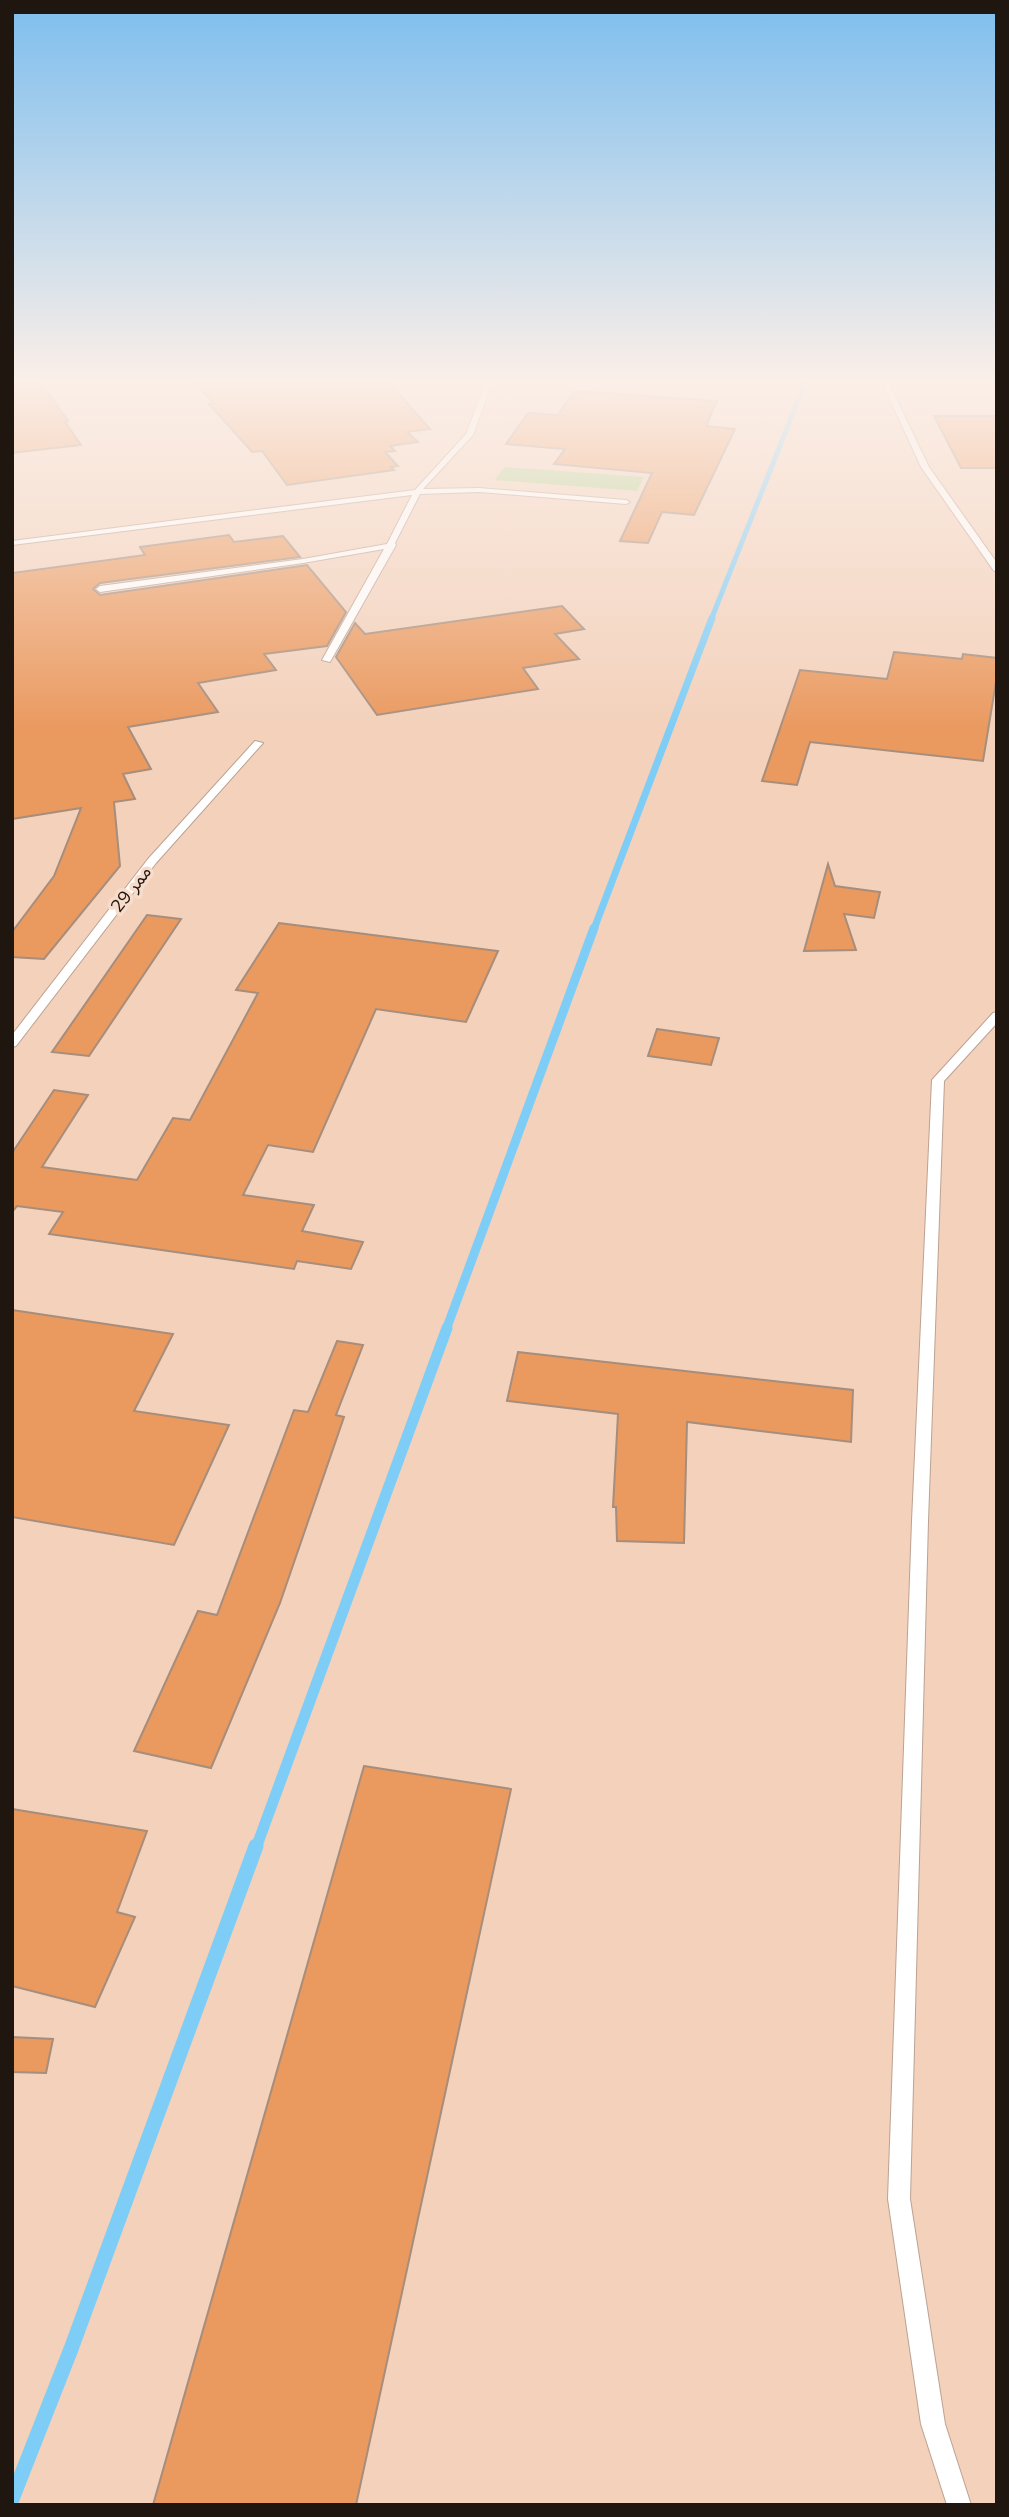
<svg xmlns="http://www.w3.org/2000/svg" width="1009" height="2517" font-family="Mulish,'Noto Sans Arabic',sans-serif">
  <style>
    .built { fill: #f3d1bb }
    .green { fill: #b3d092 }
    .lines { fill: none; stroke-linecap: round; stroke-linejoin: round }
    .stream-far4 { stroke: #7dcdf7; stroke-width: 5 }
    .stream-far3 { stroke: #7dcdf7; stroke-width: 7 }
    .stream-far2 { stroke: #7dcdf7; stroke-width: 9 }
    .stream-far1 { stroke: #7dcdf7; stroke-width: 11 }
    .stream { stroke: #7dcdf7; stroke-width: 15 }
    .building { fill: #ea995f; stroke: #a68d7c; stroke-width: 2 }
    .service-casing { stroke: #bca292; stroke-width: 2 }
    .service { fill: #fff; fill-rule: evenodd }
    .labels { text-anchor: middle; stroke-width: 7; stroke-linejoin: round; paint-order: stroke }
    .far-street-label { font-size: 18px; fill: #1f1610; stroke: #f7dccb }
  </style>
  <rect width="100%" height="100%" fill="#f7dccb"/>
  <rect class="built" x="12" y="380" width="985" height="2125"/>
  <polygon class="green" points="505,467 644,477 637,491 495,480"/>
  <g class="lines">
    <polyline class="stream-far4" points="711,620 806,380"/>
    <polyline class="stream-far3" points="594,929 712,618"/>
    <polyline class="stream-far2" points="446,1330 594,928"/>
    <polyline class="stream-far1" points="256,1848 447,1328"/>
    <polyline class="stream" points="12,2499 71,2349 256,1846"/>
  </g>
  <g class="building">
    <polygon points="12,380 39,380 68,421 65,422 81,445 12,453"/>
    <polygon points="193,380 387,380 430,429 407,432 418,442 390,446 395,451 385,452 398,466 391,467 394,470 287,485 262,451 252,452 209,404 214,404"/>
    <polygon points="574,391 717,401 706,426 735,429 694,515 662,512 648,543 620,541 652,473 554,464 565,449 506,444 528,413 558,415"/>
    <polygon points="934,416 997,416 997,468 961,468"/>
    <polygon points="229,535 234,542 283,536 300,557 100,583 93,589 100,595 307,565 346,612 327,646 264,654 276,670 198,683 218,712 128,727 151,769 123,774 135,799 114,802 120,866 44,959 12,957 12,932 54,876 81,808 12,819 12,573 145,555 140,547"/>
    <polygon points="562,606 584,629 555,634 579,659 523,668 538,689 377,715 336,657 355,623 365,634"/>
    <polygon points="894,652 962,659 963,654 997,658 997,676 983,761 810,742 797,785 762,781 800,670 887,679"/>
    <polygon points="828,864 835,886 880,892 874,918 844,914 856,950 804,951"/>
    <polygon points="147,915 181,919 89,1056 52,1052"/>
    <polygon points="279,923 498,951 466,1022 376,1009 313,1152 268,1145 243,1195 314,1205 302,1231 363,1242 351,1269 297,1261 294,1269 49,1234 63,1212 17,1206 12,1212 12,1153 54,1090 88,1095 42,1167 137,1180 173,1118 190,1120 258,993 236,990"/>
    <polygon points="657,1029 719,1038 711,1065 648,1056"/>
    <polygon points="12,1310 173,1334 134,1411 229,1425 174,1545 12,1517"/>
    <polygon points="337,1341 363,1345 336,1415 344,1417 280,1603 211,1768 134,1751 198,1611 217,1615 294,1410 308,1412"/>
    <polygon points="518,1352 853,1390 851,1442 687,1422 684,1543 617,1541 616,1507 613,1507 618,1414 507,1401"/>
    <polygon points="364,1766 511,1789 356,2505 153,2505"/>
    <polygon points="12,1809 147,1831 117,1912 135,1917 95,2007 12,1986"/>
    <polygon points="12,2037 53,2039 46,2073 12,2072"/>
  </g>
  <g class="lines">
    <g class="service-casing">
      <g id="service">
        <polygon points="487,380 493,380 473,435 423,489 479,488 626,500 630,502 626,504 479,492 420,494 395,543 396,545 330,662 322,660 384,549 303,563 100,592 96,589 100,586 303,559 387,544 412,495 12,545 12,541 415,490 466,434"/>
        <polygon points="881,380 887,380 929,467 997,563 997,571 994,571 921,467"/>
        <polygon points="255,741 263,743 156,863 16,1046 12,1047 12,1035 148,859"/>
        <polygon points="997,1012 997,1023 944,1081 928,1521 910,2199 945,2424 971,2505 947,2505 921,2424 888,2199 912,1521 932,1080 993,1013"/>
      </g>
    </g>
    <use href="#service" class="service"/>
  </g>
  <linearGradient id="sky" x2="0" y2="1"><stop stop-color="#7dbeee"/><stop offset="0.52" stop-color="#fbefe8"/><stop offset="1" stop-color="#fbefe8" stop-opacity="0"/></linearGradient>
  <rect width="1009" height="732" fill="url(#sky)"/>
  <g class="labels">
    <g class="far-street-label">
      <text transform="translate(131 889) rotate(-52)" y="6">ممر 29</text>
    </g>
  </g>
  <rect width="1009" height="2517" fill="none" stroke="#1f1610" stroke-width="28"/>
</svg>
